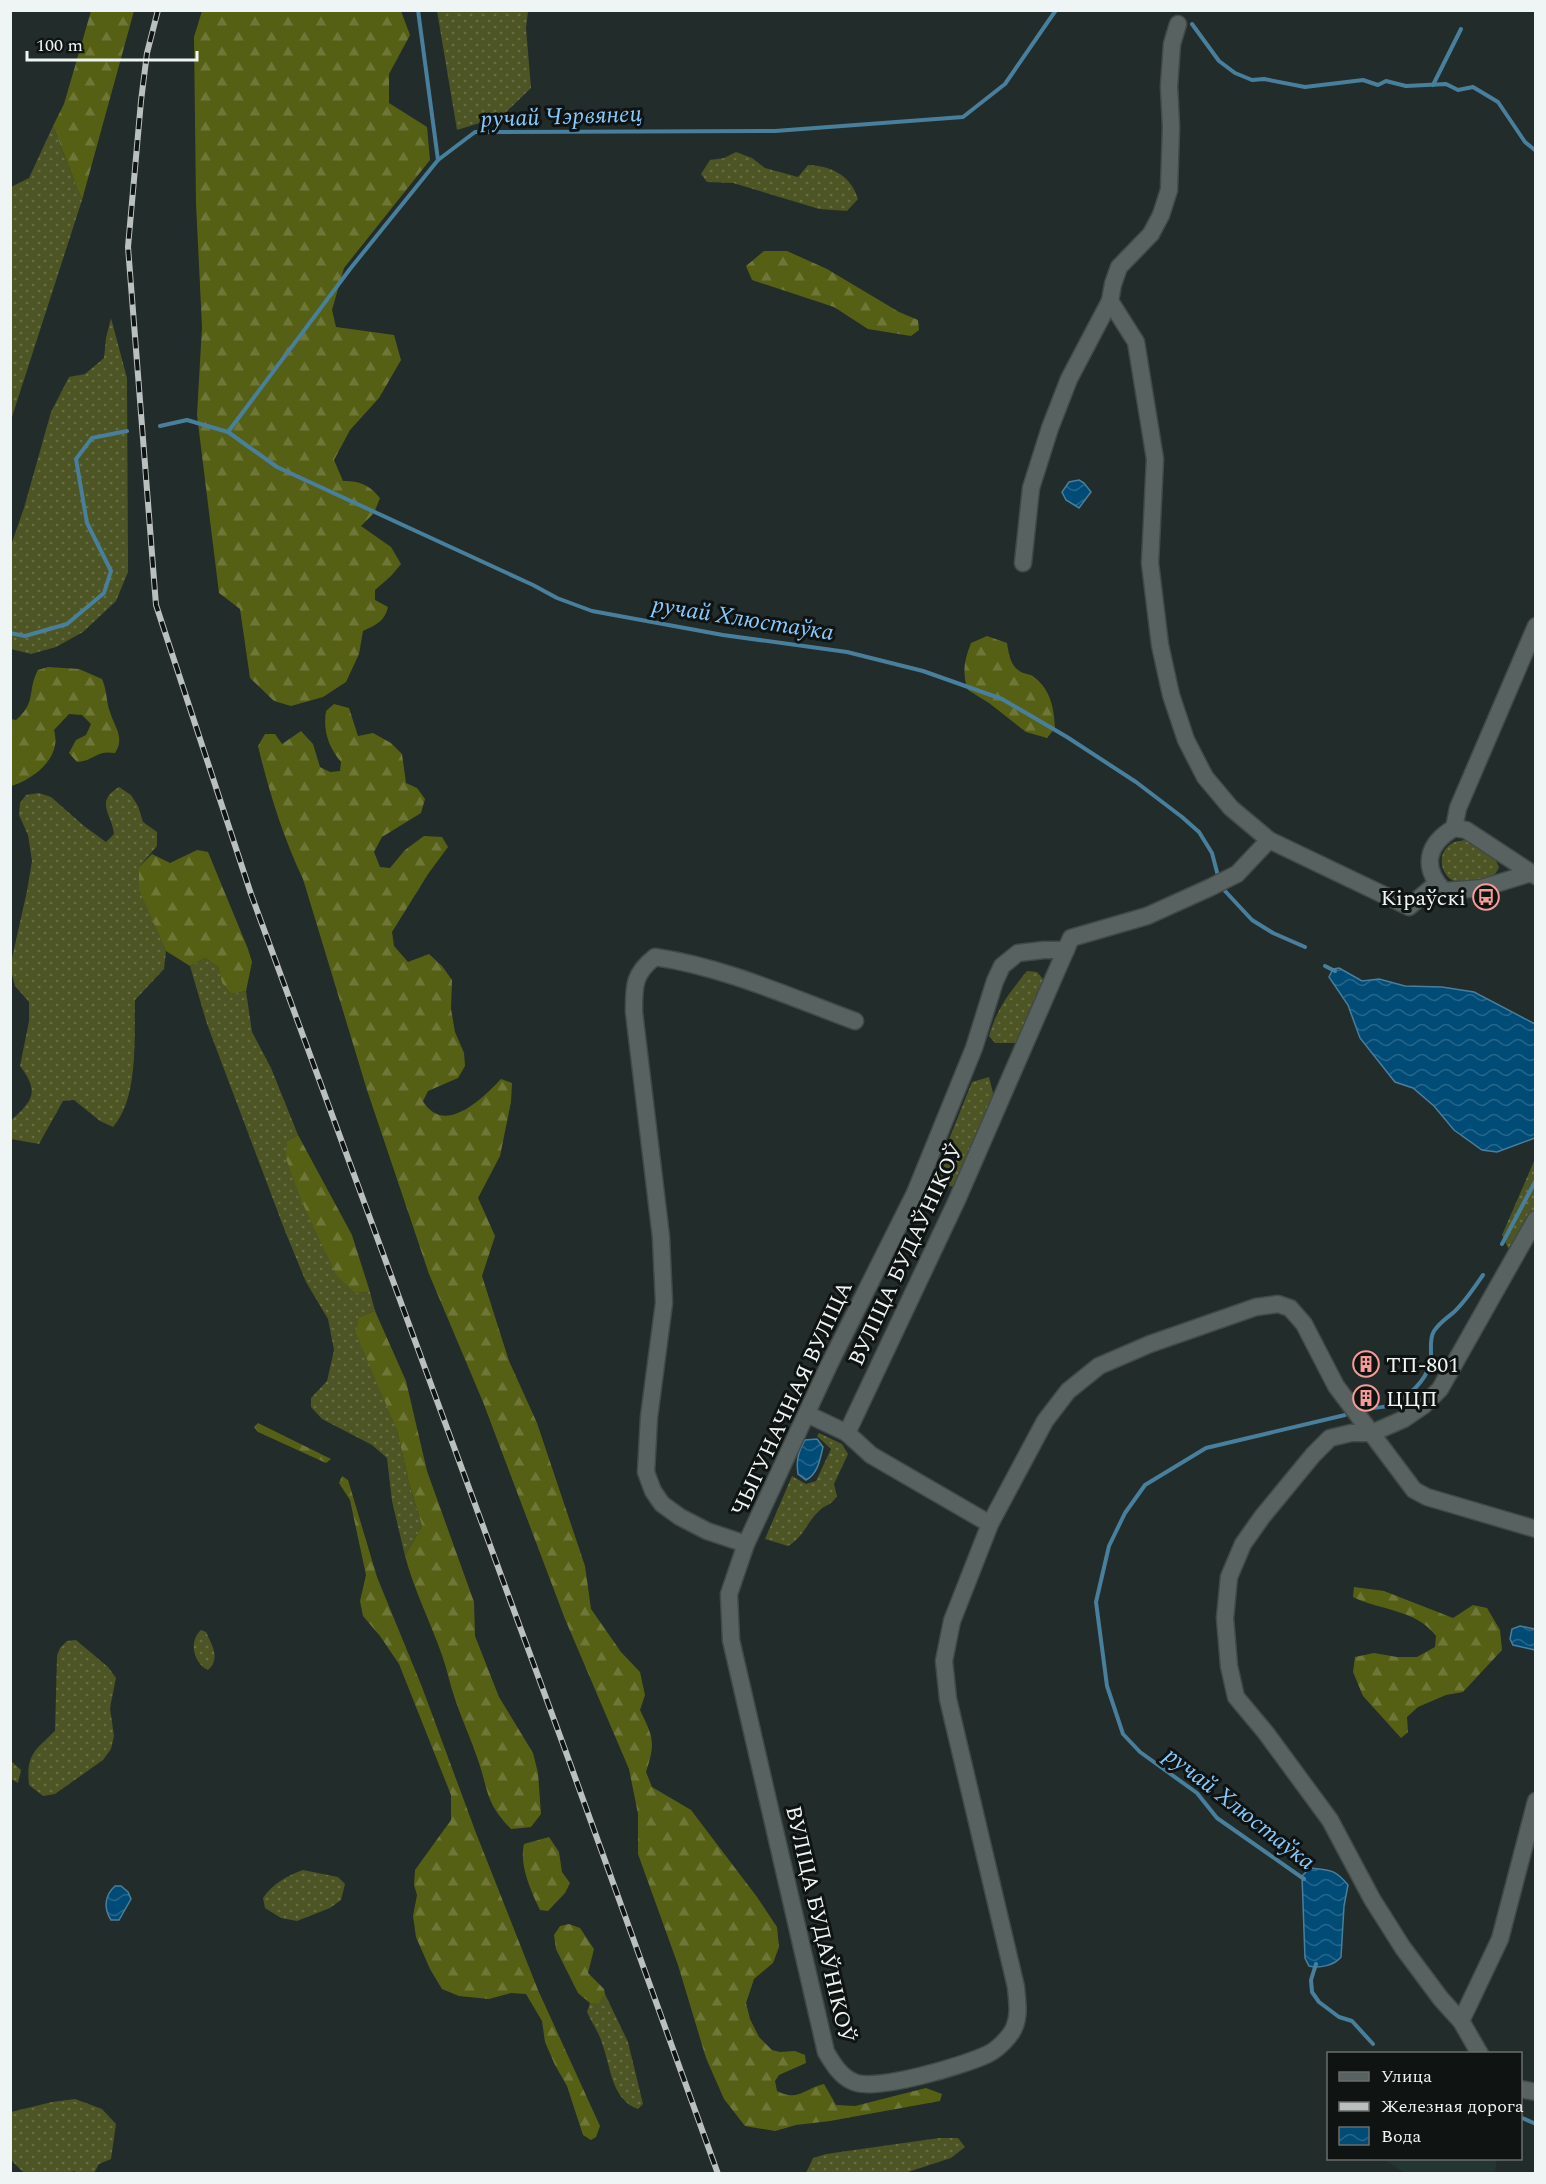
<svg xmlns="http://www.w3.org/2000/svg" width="1546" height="2184" font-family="Spectral,serif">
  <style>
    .built { fill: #243632 }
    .grass { fill: url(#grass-dots) }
    .forest { fill: url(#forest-firs) }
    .water { fill: url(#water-waves); stroke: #487f9c; stroke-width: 1.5 }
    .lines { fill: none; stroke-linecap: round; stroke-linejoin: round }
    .stream { stroke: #487f9c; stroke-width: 4 }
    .minor-casing { stroke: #424a48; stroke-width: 19 }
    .minor { stroke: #586361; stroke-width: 16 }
    .rail-casing { stroke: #b9c0be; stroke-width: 6 }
    .rail { stroke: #0f1312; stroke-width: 4; stroke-dasharray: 11; stroke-linecap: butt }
    .labels { text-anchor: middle; stroke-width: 6; stroke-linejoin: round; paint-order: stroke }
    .poi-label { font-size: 22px; fill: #eff5f4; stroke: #0f1312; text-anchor: start }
    .street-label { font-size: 22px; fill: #eff5f4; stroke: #0f1312 }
    .water-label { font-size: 24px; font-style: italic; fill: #86c9fd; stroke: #0f1312 }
  </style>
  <defs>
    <pattern id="grass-dots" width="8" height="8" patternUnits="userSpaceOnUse" patternTransform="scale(1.5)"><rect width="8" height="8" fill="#4d5524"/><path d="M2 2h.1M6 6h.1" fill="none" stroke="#676e44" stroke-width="1.8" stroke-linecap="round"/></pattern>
    <pattern id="forest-firs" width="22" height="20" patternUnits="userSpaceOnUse" patternTransform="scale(1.5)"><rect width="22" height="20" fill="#566015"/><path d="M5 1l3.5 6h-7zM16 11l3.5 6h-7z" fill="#6f7738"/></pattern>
    <pattern id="water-waves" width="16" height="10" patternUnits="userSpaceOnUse" patternTransform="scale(1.5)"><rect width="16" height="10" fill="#014c77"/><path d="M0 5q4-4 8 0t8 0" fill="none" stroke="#26668b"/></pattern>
  </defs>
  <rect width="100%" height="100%" fill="#222c2a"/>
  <polygon class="built" points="1384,2159 1497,2158 1497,2159 1495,2173 1406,2174"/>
  <g class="grass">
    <polygon points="437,11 528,11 526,28 531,88 502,116 457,130"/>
    <polygon points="53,126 82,200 11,420 11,187 29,178"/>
    <path d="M 736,152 L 752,158 L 765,168 L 798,177 L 808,165 C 831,166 851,175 858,199 L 847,211 L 819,209 L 733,183 L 707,182 L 701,174 L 710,160 L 724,158 Z"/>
    <polygon points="111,318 127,378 128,572 116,601 83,632 56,647 31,654 11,649 11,545 24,508 51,412 69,377 85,374 104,358 106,338"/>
    <path d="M 119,787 L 131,795 L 138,806 L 143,822 L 157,832 L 157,846 L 139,867 L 139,889 L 166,951 L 164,969 L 135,1000 C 134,1036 139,1098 113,1127 L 100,1121 L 74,1100 L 63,1101 L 39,1144 L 11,1139 L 10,1121 C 33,1101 40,1092 20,1066 L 29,1021 L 29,1002 L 15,986 L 10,967 L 27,891 L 32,861 L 28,835 L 19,815 L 20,803 L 26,795 L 39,793 L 51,797 L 84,826 L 106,842 L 114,834 C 112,814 94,802 119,787 Z"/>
    <path d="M 1465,840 L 1493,855 L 1499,867 C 1495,877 1488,880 1478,882 C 1472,882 1465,884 1459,883 C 1441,879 1435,854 1451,844 C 1455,841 1460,841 1465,840 Z"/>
    <polygon points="205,958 218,967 222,983 231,994 246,991 252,1032 271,1068 298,1135 287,1141 356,1293 370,1292 375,1311 359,1317 397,1430 409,1483 422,1526 405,1556 392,1501 387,1458 372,1445 322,1419 311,1407 311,1398 327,1381 334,1350 328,1319 306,1282 285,1231 207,1024 190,966"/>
    <path d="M 1027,971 L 1037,972 L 1043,979 L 1039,1002 L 1023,1043 L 995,1043 L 989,1036 C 997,1008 1009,993 1027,971 Z"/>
    <polygon points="989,1077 994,1097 953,1186 938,1187 933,1179 972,1082"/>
    <polygon points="1535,1159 1535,1212 1517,1245 1508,1248 1502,1235"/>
    <path d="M 819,1433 L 842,1444 L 848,1454 L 834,1484 L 837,1496 C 831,1506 826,1504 819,1511 C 806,1523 804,1537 788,1546 L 765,1539 L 792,1476 L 806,1484 L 816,1481 L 831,1449 L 817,1436 Z"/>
    <path d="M 201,1630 L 206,1632 C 212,1645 221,1659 208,1670 C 194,1664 188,1641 201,1630 Z"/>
    <path d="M 76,1640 L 108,1667 L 116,1678 L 110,1708 L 114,1736 L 111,1749 L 103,1760 L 55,1794 L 43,1796 L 29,1785 C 26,1755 34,1751 55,1731 L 57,1656 L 60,1648 L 67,1641 Z"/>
    <polygon points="11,1761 21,1770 18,1783 11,1779"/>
    <path d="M 303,1870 L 338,1877 L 345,1884 L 341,1900 L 330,1908 L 297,1921 L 281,1918 L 265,1908 L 263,1898 C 273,1883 287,1876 303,1870 Z"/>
    <path d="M 605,1994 L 628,2042 L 643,2104 L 638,2109 C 612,2100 611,2069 603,2046 C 600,2034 592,2023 587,2012 L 590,2003 L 599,2002 Z"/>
    <polygon points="75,2099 102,2109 116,2124 111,2159 99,2164 94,2173 79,2173 73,2171 72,2173 24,2173 11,2160 11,2112 52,2102"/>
    <polygon points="939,2138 958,2138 965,2147 951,2158 905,2173 806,2173 813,2158 826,2154"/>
  </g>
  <g class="forest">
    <polygon points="91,11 134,11 82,200 53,126 64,104"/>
    <path d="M 332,11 L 334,12 L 339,10 L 401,11 L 410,35 L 389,74 L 389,103 L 427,127 L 430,160 L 344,268 L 332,310 L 336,327 L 394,335 L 401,360 L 379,398 L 350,430 L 334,460 L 343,481 C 361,481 369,485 380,498 L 374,513 L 361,526 L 391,547 L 401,564 L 391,576 L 375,590 L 375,600 L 388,607 C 385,621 376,625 363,631 L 359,654 L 346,682 L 323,697 L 291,706 L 274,701 L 250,678 L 240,609 L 219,593 L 197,415 L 202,327 L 196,203 L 194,37 L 202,11 Z"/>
    <polygon points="764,251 787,251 827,269 899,312 918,320 919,330 911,336 868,329 834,307 752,280 746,266"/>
    <path d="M 987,636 L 1007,643 C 1009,654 1010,666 1021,672 C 1025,674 1031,674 1034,677 C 1051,690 1054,709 1055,728 L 1047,738 L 1026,732 L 989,703 L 968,690 C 962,673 964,661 971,643 Z"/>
    <path d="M 48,667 L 79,669 L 102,679 C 107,690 106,701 110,712 C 115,728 125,737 115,753 C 96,750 94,761 77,762 L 69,753 L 76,740 L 86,735 L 91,724 L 82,715 L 69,714 L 54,730 C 55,734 56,740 55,745 C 52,765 29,781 11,786 L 11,719 L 16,720 C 37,702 27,690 38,670 Z"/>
    <path d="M 334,704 L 349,708 L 358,736 L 373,733 L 391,743 L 402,754 L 406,783 L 417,788 L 425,799 L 421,813 L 382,837 L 374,852 L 380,867 L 390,868 L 405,850 L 424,836 L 442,837 L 448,847 L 428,874 L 392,932 L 394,946 L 408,962 L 429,954 L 442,966 L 452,980 L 451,1009 L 455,1032 L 464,1053 L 465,1066 L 458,1078 L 428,1091 L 423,1101 C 444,1137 483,1098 501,1079 L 512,1083 L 511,1102 L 500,1156 L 478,1198 L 495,1236 L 482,1276 L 509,1361 L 537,1423 L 585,1566 L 591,1609 L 621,1652 L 640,1672 L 645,1695 L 640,1710 C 653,1737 656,1742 646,1772 L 652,1787 L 691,1810 L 757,1897 L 777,1927 L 779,1947 L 773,1963 L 754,1979 L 746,2003 L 750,2019 L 759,2037 L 772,2050 L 780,2052 L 795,2051 L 805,2055 L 806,2063 L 779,2075 L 775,2081 L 777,2091 C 798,2102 803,2089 824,2084 L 836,2105 L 855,2106 L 926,2088 L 942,2094 L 940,2101 L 830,2121 L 796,2125 L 775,2131 L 745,2126 L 724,2099 L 706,2058 L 678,1965 L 638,1854 L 638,1814 L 629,1769 L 565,1619 L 483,1402 L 429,1274 L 367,1090 L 303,879 C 283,837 269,792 258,746 L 265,734 L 275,734 L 282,744 L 301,731 L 313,744 L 320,767 L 330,772 L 340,771 L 341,762 C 328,746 323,731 326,711 Z"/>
    <polygon points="197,850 208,852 248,949 252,962 246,991 231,994 222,983 218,967 205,958 190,966 166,951 139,890 139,867 152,854 170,863"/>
    <polygon points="298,1135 352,1235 370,1292 356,1293 337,1276 302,1202 286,1158 287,1141"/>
    <path d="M 375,1311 L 406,1381 L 427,1471 L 474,1602 L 475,1636 L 499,1697 L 533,1753 L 538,1773 L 541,1814 L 531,1827 L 511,1829 C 485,1802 489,1792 478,1760 C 471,1739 462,1720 455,1699 C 450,1685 447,1669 442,1655 C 430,1621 414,1590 405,1556 L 422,1526 L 409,1483 L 397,1430 L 356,1333 L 359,1317 Z"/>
    <polygon points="258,1423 331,1459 326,1463 258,1432 254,1427"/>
    <polygon points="342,1476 348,1480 377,1577 422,1687 476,1833 538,1990 600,2126 596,2137 591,2140 583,2135 567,2086 555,2065 545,2042 542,2021 526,1994 511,1993 489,1999 459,1996 442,1989 430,1969 416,1937 413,1916 417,1895 414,1885 415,1870 451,1820 451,1795 399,1664 380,1636 363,1616 360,1601 366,1575 350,1500 339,1483"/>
    <path d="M 1354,1587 L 1384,1591 L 1453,1618 L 1473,1605 L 1487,1608 L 1500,1630 L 1502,1650 L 1463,1692 L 1446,1695 L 1418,1707 L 1407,1717 L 1408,1732 L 1401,1738 L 1363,1696 L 1353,1672 L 1355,1657 L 1374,1653 L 1397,1657 L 1417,1657 L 1435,1647 L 1436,1636 C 1416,1609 1381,1611 1353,1597 Z"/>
    <path d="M 549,1837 L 559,1852 L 562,1872 L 570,1883 L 565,1893 L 548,1911 L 540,1910 C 531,1891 519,1865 524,1844 Z"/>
    <polygon points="569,1924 580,1928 594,1949 588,1973 604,1989 605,1994 599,2003 590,2003 578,1993 556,1949 554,1935 560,1926"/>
  </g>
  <g class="water">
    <polygon points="1079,480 1084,483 1091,492 1079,508 1066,500 1062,492 1069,482"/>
    <polygon points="1339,968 1362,981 1379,979 1405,986 1442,987 1474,992 1535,1024 1535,1138 1497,1152 1482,1150 1454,1130 1434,1106 1413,1088 1395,1082 1360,1038 1348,1005 1329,977 1333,969"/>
    <path d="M 817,1439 L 823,1447 C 820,1459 818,1474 806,1480 L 798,1474 C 796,1461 798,1452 805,1440 Z"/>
    <polygon points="1520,1626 1535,1629 1535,1650 1513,1645 1510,1639 1512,1629"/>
    <path d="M 1310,1868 C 1330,1870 1335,1869 1348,1885 L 1344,1906 L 1341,1957 C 1335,1965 1319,1969 1309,1966 L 1305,1958 L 1302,1876 Z"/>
    <path d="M 115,1886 L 121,1886 L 128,1892 L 131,1899 L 119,1920 L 111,1920 C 103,1908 105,1895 115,1886 Z"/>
  </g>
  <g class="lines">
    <g class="stream">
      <polyline points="418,10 438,160"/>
      <polyline points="1192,24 1219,61 1235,73 1252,80 1264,79 1305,87 1363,80 1378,85 1386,81 1406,86 1446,84 1458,90 1473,87 1498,102 1525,142 1536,151"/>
      <polyline points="1433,85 1461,29"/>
      <polyline points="160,426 187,420 228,432 350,269 438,160 475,132 775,131 963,117 1005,84 1056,10"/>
      <polyline points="228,432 277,467 533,585 557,598 592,611 723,635 847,652 923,671 1002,699 1067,737 1136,782 1182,817 1199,832 1212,853 1218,876"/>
      <polyline points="10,633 25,636 67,624 104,593 111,571 87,523 76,459 92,438 127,431"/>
      <polyline points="1225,891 1252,920 1273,933 1305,947"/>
      <polyline points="1325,966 1335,971"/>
      <polyline points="1502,1244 1536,1180"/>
      <path d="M 1367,1408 C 1374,1408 1383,1408 1390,1405 C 1407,1399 1426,1381 1430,1363 C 1433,1352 1428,1341 1434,1331 C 1440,1322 1447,1318 1454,1312 C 1465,1302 1474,1288 1483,1275"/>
      <polyline points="1304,1879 1217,1818 1197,1793 1140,1752 1123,1734 1107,1686 1096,1602 1109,1546 1125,1513 1145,1485 1206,1448 1345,1415"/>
      <polyline points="1316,1964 1311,1980 1312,1992 1319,2002 1339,2017 1352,2021 1373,2044"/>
      <polyline points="1520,2117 1536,2124"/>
    </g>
    <g class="minor-casing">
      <g id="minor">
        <polyline points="1110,301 1136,342 1155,459 1150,563 1160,645 1171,695 1186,740 1205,777 1231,808 1269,840 1409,907 1437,883"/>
        <polyline points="1023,563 1031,488 1050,428 1069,379 1110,301 1113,284 1119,267 1151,234 1161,215 1169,190 1171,127 1169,86 1172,44 1178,24"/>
        <polyline points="1454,828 1458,808 1536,626"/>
        <path d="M 1531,873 L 1482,888 L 1444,891 C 1421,867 1427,844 1454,828 L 1466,830 L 1536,876"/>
        <path d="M 1066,950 L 1044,950 L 1018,953 L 1002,966 L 995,981 L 974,1048 L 915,1193 L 829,1365 L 746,1544 L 729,1594 L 731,1640 L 826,2052 C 833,2064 841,2077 854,2082 C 875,2092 966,2065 988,2054 C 997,2050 1010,2037 1014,2028 C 1020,2015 1017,2001 1016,1987 L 948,1699 L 944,1661 L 952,1621 L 990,1524 L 1045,1421 L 1068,1391 L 1099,1366 L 1150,1344 L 1256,1307 L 1278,1304 L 1290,1308 L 1304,1324 L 1336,1386 L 1414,1490 L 1427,1497 L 1536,1529"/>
        <polyline points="807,1414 847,1433"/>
        <polyline points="990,1524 871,1455 847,1433 957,1200 1071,938 1147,916 1209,888 1237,874 1269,840"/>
        <path d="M 746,1544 L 707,1531 L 680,1517 L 662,1504 L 653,1491 L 646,1472 L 649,1417 L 664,1303 L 661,1237 L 634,1012 C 634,987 633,974 655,957 C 724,967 790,997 855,1021"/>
        <polyline points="1461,2021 1500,1939 1536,1801"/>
        <polyline points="1480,2054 1461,2021 1441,1999 1403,1948 1372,1899 1330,1820 1266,1733 1236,1697 1229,1666 1225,1618 1229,1577 1243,1544 1262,1517 1313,1455 1330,1438 1351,1433 1372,1433 1404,1419 1423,1406 1440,1389 1536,1219"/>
        <polyline points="1520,2089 1536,2092"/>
      </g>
    </g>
    <use href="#minor" class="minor"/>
    <g class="rail-casing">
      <polyline id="rail" points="158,10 147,53 141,101 128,247 156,605 251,894 567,1755 718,2174"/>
    </g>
    <use href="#rail" class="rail"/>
  </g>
  <defs>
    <g id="bus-ring" transform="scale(1.35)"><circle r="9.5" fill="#0f1312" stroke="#f59b98" stroke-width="1.5"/><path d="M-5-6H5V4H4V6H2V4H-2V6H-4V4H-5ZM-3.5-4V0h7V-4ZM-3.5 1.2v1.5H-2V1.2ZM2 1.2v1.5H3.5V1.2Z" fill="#f59b98"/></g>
    <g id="building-ring" transform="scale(1.35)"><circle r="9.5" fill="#0f1312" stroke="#f59b98" stroke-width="1.5"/><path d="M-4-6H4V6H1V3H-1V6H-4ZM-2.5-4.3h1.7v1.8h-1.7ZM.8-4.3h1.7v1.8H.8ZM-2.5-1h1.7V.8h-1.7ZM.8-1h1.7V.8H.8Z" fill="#f59b98"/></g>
  </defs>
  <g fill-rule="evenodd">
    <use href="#bus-ring" x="1486" y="897"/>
    <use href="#building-ring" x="1366" y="1364"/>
    <use href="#building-ring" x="1366" y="1398"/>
  </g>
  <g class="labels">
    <g class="poi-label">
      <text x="1466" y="905" text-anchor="end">Кіраўскі</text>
      <text x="1386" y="1372">ТП-801</text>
      <text x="1386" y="1406">ЦЦП</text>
    </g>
    <g class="street-label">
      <text transform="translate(905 1254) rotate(-65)" y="8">ВУЛІЦА БУДАЎНІКОЎ</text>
      <text transform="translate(791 1398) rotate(-65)" y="8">ЧЫГУНАЧНАЯ ВУЛІЦА</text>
      <text transform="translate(821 1924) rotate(77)" y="8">ВУЛІЦА БУДАЎНІКОЎ</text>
    </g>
    <g class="water-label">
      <text transform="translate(561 116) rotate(-2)" y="8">ручай Чэрвянец</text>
      <text transform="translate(743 618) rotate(9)" y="8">ручай Хлюстаўка</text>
      <text transform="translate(1240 1808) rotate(38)" y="8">ручай Хлюстаўка</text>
    </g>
  </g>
  <rect width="1546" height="2184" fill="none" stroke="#eff5f4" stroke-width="24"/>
  <rect x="1327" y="2052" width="195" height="108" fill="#0f1312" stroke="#696d6c" stroke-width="1.5"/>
  <rect x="1339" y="2072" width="30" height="9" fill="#586361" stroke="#696d6c" stroke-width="1.5"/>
  <text x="1381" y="2082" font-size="18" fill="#eff5f4">Улица</text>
  <rect x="1339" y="2102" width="30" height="9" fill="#b9c0be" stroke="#696d6c" stroke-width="1.5"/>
  <text x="1381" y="2112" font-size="18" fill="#eff5f4">Железная дорога</text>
  <rect x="1339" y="2127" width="30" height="18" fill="url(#water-waves)" stroke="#696d6c" stroke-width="1.5"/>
  <text x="1381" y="2142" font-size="18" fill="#eff5f4">Вода</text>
  <path d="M27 51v9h170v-9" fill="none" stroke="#eff5f4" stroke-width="3"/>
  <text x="36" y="51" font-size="18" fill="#eff5f4" stroke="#0f1312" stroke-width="4.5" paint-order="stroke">100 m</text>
</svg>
